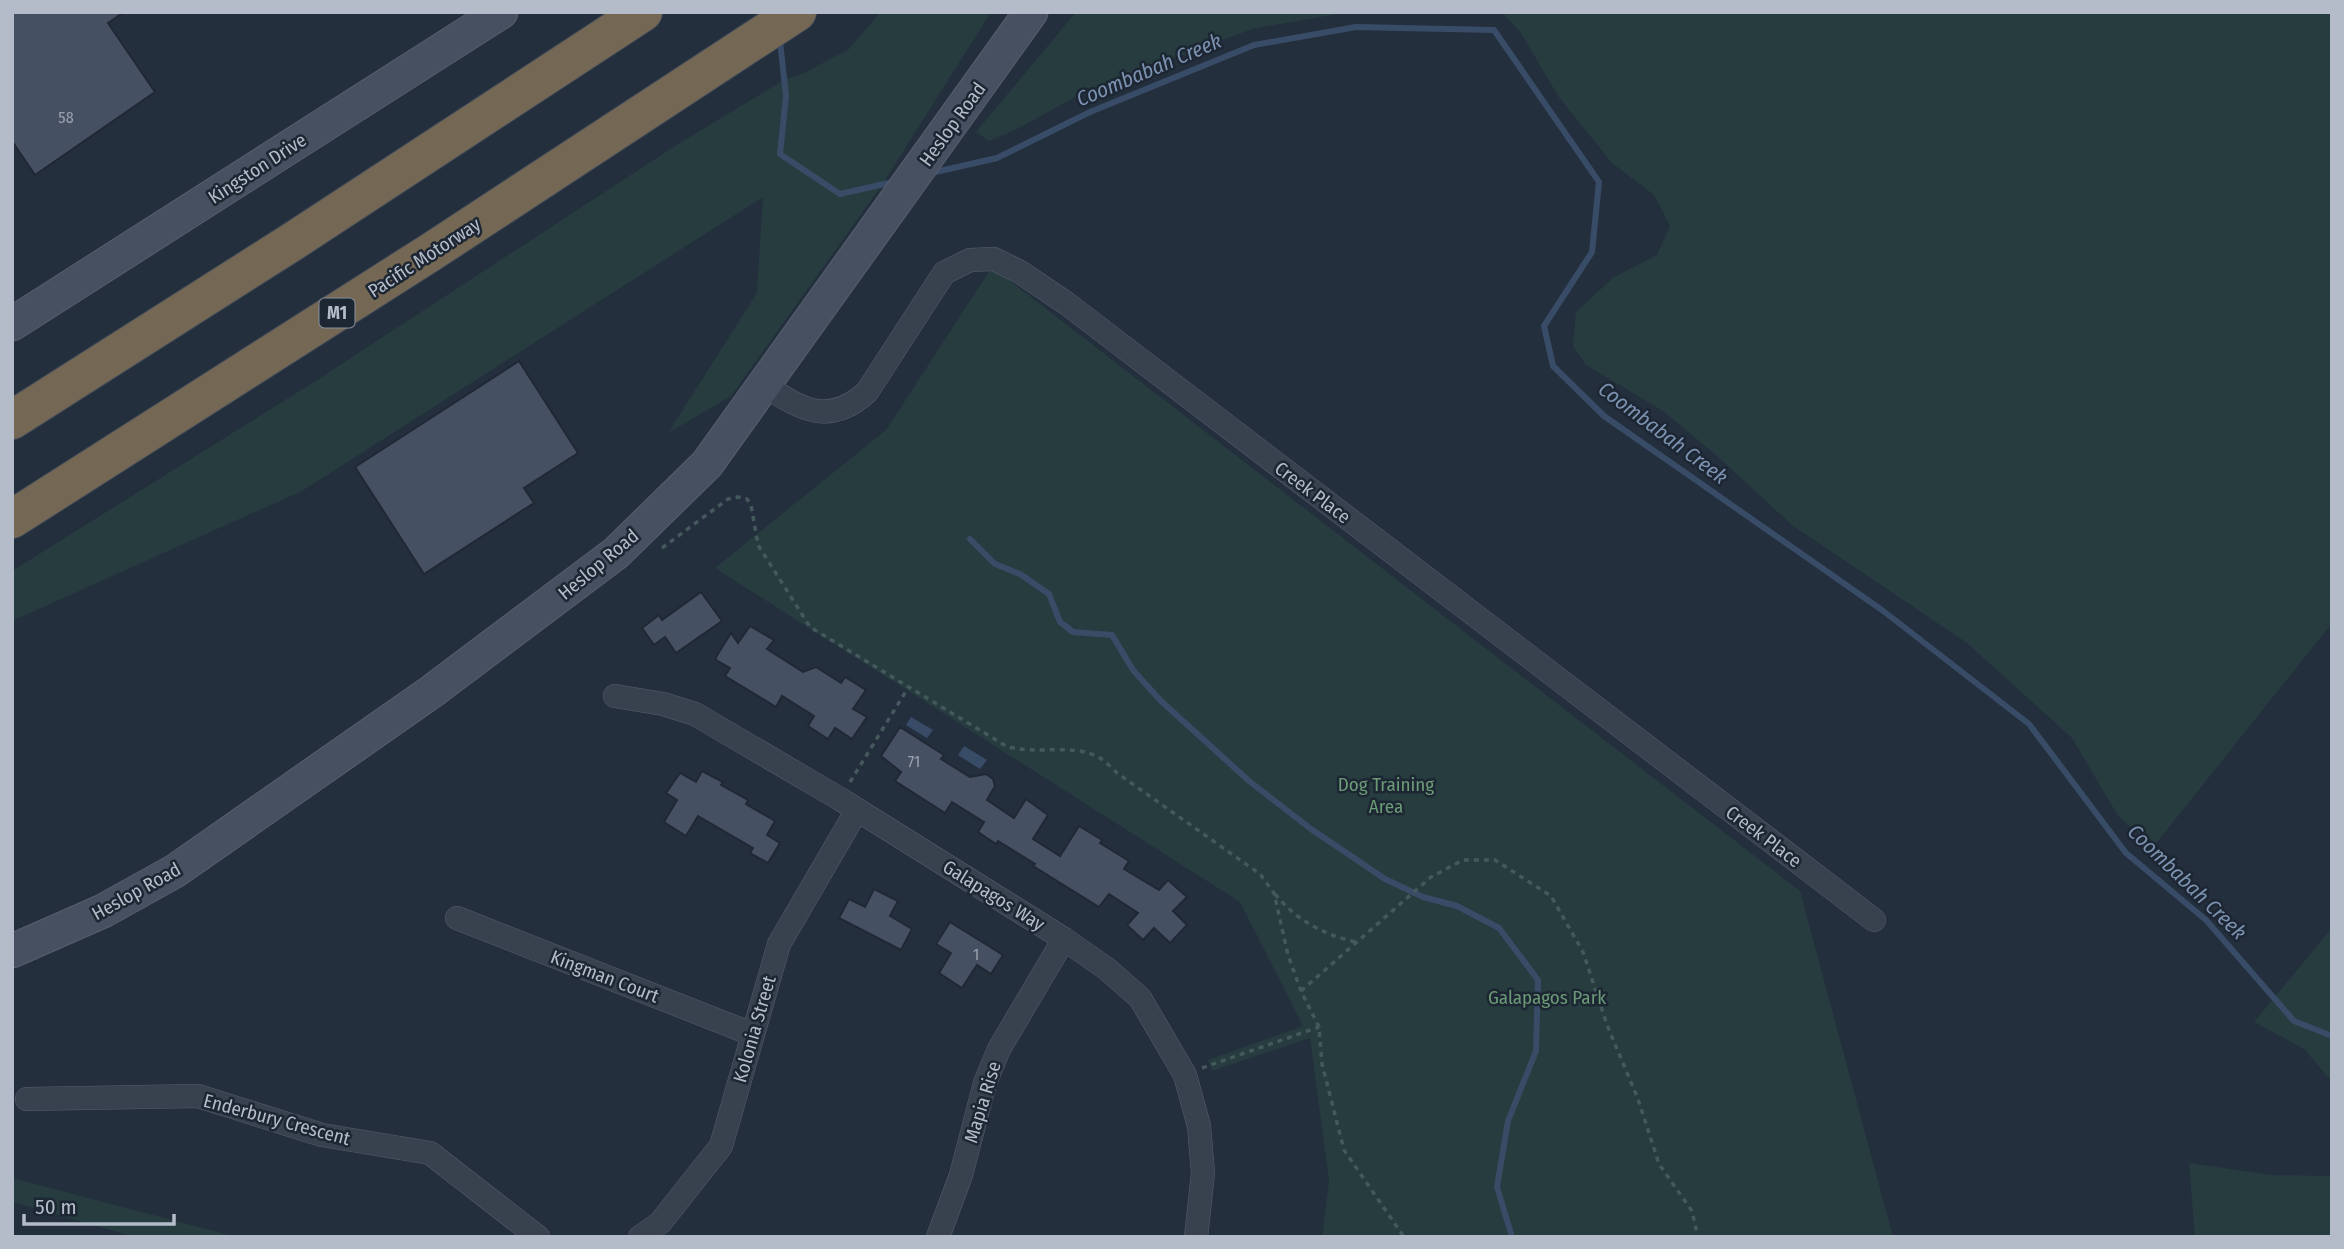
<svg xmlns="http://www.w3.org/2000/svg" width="2344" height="1249" font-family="'Fira Sans Condensed',sans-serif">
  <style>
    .green { fill: #263c3f }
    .water { fill: #394c67 }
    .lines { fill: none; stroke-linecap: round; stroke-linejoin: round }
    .stream { stroke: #394c67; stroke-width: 6 }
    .building { fill: #455162; stroke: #1f2835; stroke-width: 2 }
    .street-casing { stroke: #565f6c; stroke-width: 24 }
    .secondary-casing { stroke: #565f6c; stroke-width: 35 }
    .highway-casing { stroke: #434c59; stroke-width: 40 }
    .path { stroke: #44595c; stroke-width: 3.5; stroke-dasharray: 5 5; stroke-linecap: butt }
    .street { stroke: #38414e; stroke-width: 23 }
    .secondary { stroke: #465061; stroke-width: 33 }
    .highway { stroke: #746855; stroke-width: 38 }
    .labels { text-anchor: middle; stroke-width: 5; stroke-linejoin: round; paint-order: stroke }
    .number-label { font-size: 16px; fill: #98a1af }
    .shield { fill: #1d2633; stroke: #878f9c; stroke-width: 2 }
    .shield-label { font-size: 18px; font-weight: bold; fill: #b4bcc9 }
    .street-label { font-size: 19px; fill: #b4bcc9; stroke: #1d2633 }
    .park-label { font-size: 19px; fill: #6b9a76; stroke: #1d2633 }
    .water-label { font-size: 21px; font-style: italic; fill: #7c92b1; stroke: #1d2633 }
  </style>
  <rect width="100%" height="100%" fill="#242f3e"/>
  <g class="green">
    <polygon points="881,12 991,12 882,185 731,396 668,433 757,293 763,197 302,491 12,621 12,571 317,380 675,146 784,80 806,72 849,49"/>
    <polygon points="1076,12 1349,12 1252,29 1086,91 1017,129 989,141 976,132"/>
    <polygon points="1502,12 2332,12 2332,623 2154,846 2118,816 2072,738 1967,643 1792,525 1716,455 1663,411 1586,365 1573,346 1576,312 1614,277 1657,255 1670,226 1654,195 1612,163 1558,96 1521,33"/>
    <polygon points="992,267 1800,891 1893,1237 1322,1237 1329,1181 1310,1038 1212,1071 1208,1060 1303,1026 1240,902 715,568 886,430"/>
    <polygon points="2332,928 2332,1082 2304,1049 2254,1022"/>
    <polygon points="2189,1163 2271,1175 2332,1176 2332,1237 2195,1237"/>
    <polygon points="12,1178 237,1237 135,1237 12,1202"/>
  </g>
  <g class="water">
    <polygon points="911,717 933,730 927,738 906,725"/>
    <polygon points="964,746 987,760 980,769 958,755"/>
  </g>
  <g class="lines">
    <g class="stream">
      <polyline points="780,41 786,96 780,154 840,194 893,182"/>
      <polyline points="931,173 997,158 1090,112 1254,45 1356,27 1494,30 1599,182 1592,252 1544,326 1553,366 1604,416 1882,610 2029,724 2126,853 2206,920 2294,1021 2332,1036"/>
      <polyline points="970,539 995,564 1020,574 1049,594 1060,622 1073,632 1112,635 1133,670 1161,701 1249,781 1311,829 1385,879 1423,897 1457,906 1499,928 1538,980 1536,1051 1508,1121 1497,1187 1512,1237"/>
    </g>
  </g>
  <g class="building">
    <polygon points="12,12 124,12 108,23 155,92 35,175 12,141"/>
    <polygon points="519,361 578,453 524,488 534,503 424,574 355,467"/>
    <polygon points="701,592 722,621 676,653 665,637 654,645 642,628 659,615 662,620"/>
    <polygon points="750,626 774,640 767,649 803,672 816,667 841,683 845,677 866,690 853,709 867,717 852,739 835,728 828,739 808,726 814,716 782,696 776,707 725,676 730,668 716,660 716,657 731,633 738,643"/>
    <polygon points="900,727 944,755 941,759 970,777 986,774 993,779 995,786 987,800 1014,818 1026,799 1048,815 1033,839 1060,856 1079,826 1102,840 1100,843 1129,861 1124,869 1159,890 1168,880 1187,897 1173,911 1187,925 1170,943 1154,928 1143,940 1127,925 1138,913 1109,894 1099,907 1033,866 1035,864 998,841 996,844 978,832 984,822 952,802 945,813 895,781 901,772 881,756"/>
    <polygon points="702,771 723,782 721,785 748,800 746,804 775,821 767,835 780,843 768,863 750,853 753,848 698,816 686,836 664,822 677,800 666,793 680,773 696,782"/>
    <polygon points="874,889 898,901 890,916 912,929 901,950 839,918 849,899 865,907"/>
    <polygon points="950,922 1003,955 991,974 977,965 962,988 939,973 951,953 936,944"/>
  </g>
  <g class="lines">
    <g class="street-casing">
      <g id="street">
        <path d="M 765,386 C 803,410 829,426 867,392 L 944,273 L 970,260 L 994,259 L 1020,272 L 1066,303 L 1874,920"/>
        <polyline points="615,696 663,704 695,714 840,799 1064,939 1107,969 1140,998 1185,1075 1199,1126 1203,1173 1196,1237"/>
        <polyline points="457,918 752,1034"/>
        <polyline points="27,1099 198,1096 322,1135 430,1153 538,1237"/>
        <polyline points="640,1237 660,1223 721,1146 779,944 857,810"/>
        <polyline points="938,1237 961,1175 985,1083 999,1049 1064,939"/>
      </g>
    </g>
    <g class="secondary-casing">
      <g id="secondary">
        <polyline points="12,324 501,12"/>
        <polyline points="12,951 103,911 175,871 431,692 616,553 707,464 1031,12"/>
      </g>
    </g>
    <g class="highway-casing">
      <g id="highway">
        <polyline points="12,420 295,240 643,12"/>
        <polyline points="12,519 431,252 797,12"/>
      </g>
    </g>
    <g class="path">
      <path d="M 662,548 L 728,499 L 738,497 L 747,499 L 751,505 L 758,545 L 810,627 L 1006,746 C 1035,756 1073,742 1100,758 C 1106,762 1112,768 1117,773 L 1260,874 L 1274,893 L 1288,955 L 1301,991 L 1319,1027 L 1322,1064 L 1344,1150 L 1404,1237"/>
      <polyline points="850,782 908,688"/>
      <path d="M 1275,894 C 1296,920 1324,935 1356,942"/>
      <polyline points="1301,991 1431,877 1463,860 1495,860 1551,896 1583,952 1607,1025 1638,1099 1659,1164 1692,1211 1698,1237"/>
      <polyline points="1202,1068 1319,1027"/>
    </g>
    <use href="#street" class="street"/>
    <use href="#secondary" class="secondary"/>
    <use href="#highway" class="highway"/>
  </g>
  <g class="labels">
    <g class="number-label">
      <text x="66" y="123">58</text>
      <text x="914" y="767">71</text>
      <text x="976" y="960">1</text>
    </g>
    <rect class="shield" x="319.5" y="298.5" width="35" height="29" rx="5"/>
    <g class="shield-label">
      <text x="337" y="319">M1</text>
    </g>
    <g class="street-label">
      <text transform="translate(952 124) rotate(-54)" y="7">Heslop Road</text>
      <text transform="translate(257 168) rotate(-33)" y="7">Kingston Drive</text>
      <text transform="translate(424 257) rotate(-33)" y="7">Pacific Motorway</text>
      <text transform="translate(1313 492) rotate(37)" y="7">Creek Place</text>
      <text transform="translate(598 564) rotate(-40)" y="7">Heslop Road</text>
      <text transform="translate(1764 836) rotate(37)" y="7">Creek Place</text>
      <text transform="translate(136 891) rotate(-29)" y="7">Heslop Road</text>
      <text transform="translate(994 895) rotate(32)" y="7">Galapagos Way</text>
      <text transform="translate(605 976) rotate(21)" y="7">Kingman Court</text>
      <text transform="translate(754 1029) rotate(-74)" y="7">Kolonia Street</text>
      <text transform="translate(982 1102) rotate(-73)" y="7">Mapia Rise</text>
      <text transform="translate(277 1119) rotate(15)" y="7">Enderbury Crescent</text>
    </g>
    <g class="park-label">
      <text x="1386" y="791">Dog Training<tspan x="1386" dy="22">Area</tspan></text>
      <text x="1547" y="1004">Galapagos Park</text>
    </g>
    <g class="water-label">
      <text transform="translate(1149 70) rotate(-23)" y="7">Coombabah Creek</text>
      <text transform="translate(1663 433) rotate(37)" y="7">Coombabah Creek</text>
      <text transform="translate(2187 882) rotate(44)" y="7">Coombabah Creek</text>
    </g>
  </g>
  <rect width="2344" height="1249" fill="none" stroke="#b4bcc9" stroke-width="28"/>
  <path d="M24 1214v10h150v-10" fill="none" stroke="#b4bcc9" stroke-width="3.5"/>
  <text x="35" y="1214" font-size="21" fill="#b4bcc9" stroke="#1d2633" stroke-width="5" paint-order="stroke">50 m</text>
</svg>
